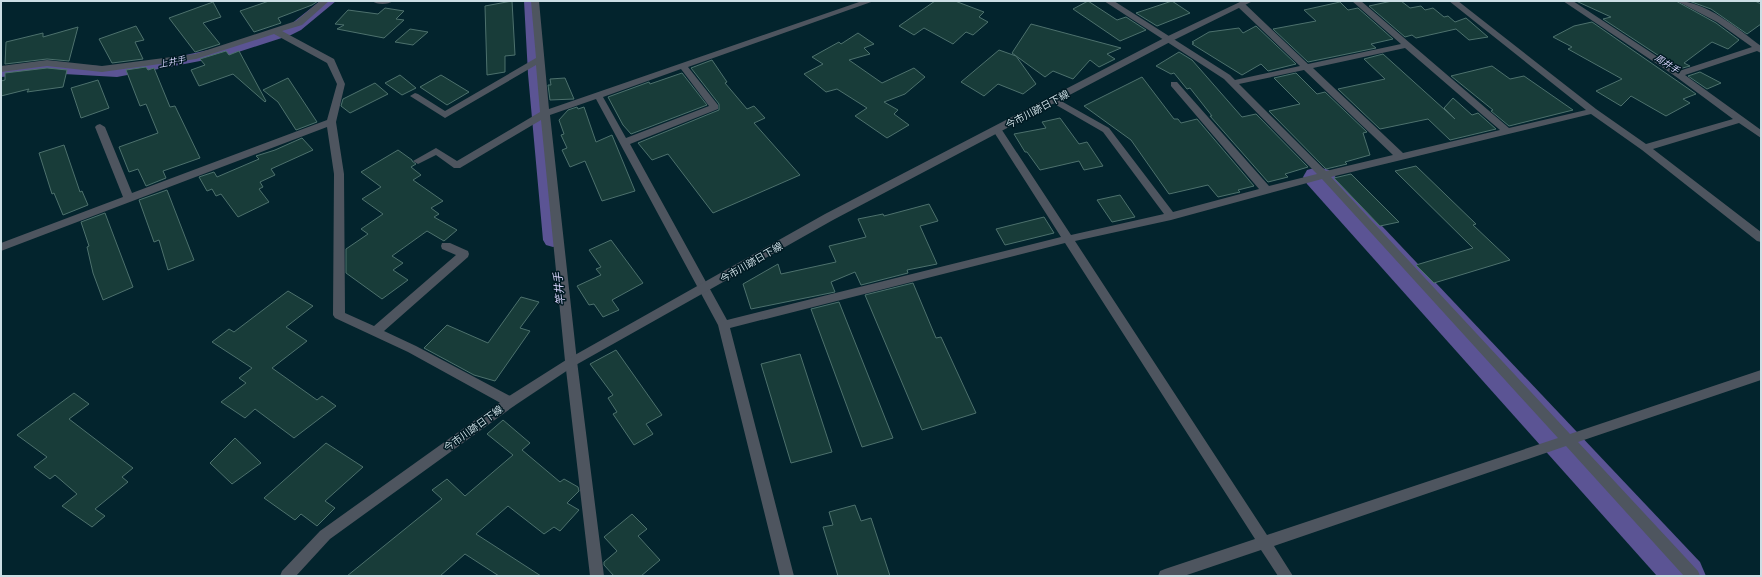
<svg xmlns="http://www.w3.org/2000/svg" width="1762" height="577" font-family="'Noto Serif','Noto Sans JP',serif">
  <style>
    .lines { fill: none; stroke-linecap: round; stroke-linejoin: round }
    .canal { fill: #5b5494; fill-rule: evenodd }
    .river { fill: #5b5494; fill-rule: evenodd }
    .building { fill: #183c39; stroke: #4d716d }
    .minor { fill: #4e555f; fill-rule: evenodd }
    .tertiary { fill: #4e555f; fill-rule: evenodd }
    .labels { text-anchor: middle; stroke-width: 3; stroke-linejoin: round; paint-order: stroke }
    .far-water-label { font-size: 9px; font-style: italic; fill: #d1cff5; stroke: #001a23 }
    .street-label { font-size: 10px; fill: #ccdee4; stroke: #001a23 }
    .water-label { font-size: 11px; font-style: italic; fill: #d1cff5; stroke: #001a23 }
  </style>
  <rect width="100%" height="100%" fill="#03242d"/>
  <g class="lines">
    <g class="canal">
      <polygon points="320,1 336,1 301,30 291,35 226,56 117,77 46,73 1,77 1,67 46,63 117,67 181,56 222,47 281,29 291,24"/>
      <polygon points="524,1 538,1 544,74 563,240 560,245 553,247 546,245 543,240 528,74"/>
    </g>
    <polygon class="river" points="1318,167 1329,170 1700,562 1706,576 1657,576 1307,184 1303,177 1307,170"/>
  </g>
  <g class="building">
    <polygon points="269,1 318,1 312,5 278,18 281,23 254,32 240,11"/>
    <polygon points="512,1 515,55 505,56 505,72 487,75 485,6"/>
    <polygon points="935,1 955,1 984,12 979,17 988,22 973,35 966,32 953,44 924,28 914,35 899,26"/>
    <polygon points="1088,1 1117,20 1126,17 1146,30 1120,41 1073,9"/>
    <polygon points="1172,1 1190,13 1157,26 1136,13"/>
    <polygon points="1392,1 1401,1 1410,8 1421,6 1425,10 1433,8 1444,17 1448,16 1455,22 1466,18 1488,37 1469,40 1456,29 1416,38 1412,35 1405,37 1369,6"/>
    <polygon points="1576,1 1676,1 1716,23 1739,40 1728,49 1712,42 1684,63 1690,66 1679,69 1603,19 1611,17"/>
    <polygon points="1689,1 1755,1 1761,4 1761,24 1747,34 1711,9"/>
    <polygon points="213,2 221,17 203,23 220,44 195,52 169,18"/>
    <polygon points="1340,2 1348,10 1358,8 1393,39 1371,44 1376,48 1308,62 1273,29 1316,21 1304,10"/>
    <polygon points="385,8 404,11 396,19 404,20 384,38 337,29 344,25 335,24 348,10 378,14"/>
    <polygon points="1592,22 1696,94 1683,99 1690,103 1666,116 1631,96 1621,106 1596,91 1622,79 1568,49 1572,47 1553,37 1574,26"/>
    <polygon points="1031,24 1121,48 1107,54 1115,59 1099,67 1090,60 1073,79 1053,71 1045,77 1012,53"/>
    <polygon points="136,26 144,40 135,42 143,59 112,63 99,39"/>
    <polygon points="1256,26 1296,64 1268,71 1261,64 1242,75 1192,44 1194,43 1192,42 1209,32 1239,28 1243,33"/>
    <polygon points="78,27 69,61 47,59 5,64 6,42 43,33 43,37"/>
    <polygon points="410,29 428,32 413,45 395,42"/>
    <polygon points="858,33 874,44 864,48 870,54 849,60 882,83 914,68 925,77 905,94 884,102 898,110 894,114 909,125 887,138 855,116 867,108 837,89 826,92 804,74 823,64 812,57 839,42 841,44"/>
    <polygon points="999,50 1016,56 1036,84 1023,94 998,84 984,96 961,82"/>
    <polygon points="226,51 229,55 239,51 266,101 265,102 233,74 199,86 191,70 205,65 200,59"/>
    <polygon points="1179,52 1192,60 1242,117 1256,114 1308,167 1285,174 1288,177 1268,182 1210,116 1212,116 1190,88 1187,89 1174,73 1171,74 1156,66"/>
    <polygon points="1383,54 1455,119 1444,108 1453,98 1472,115 1478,113 1496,129 1450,140 1428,119 1380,129 1338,89 1385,79 1364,59"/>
    <polygon points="712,60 727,82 725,83 747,109 754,106 765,118 754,123 800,175 713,213 668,154 652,160 638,143 719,110 719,104 691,68"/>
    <polygon points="1492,66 1510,79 1524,76 1573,110 1509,126 1491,111 1493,110 1451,76"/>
    <polygon points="146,67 148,70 154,68 170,107 175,106 200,158 163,171 166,178 146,186 138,169 129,172 119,147 158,133 146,104 140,106 126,70"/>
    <polygon points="47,68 67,70 63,87 27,92 29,89 1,96 1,81 5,80 5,73"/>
    <polygon points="1700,72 1721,83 1707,89 1688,76"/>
    <polygon points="682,73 707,105 631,134 623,125 608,97 649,82 650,84"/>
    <polygon points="1296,73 1317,94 1325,92 1367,132 1363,133 1370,155 1345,162 1347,164 1326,169 1269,111 1300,104 1274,78"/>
    <polygon points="400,75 416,88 402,95 385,83"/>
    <polygon points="441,75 469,92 447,105 420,87"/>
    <polygon points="1142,77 1174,119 1178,119 1181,123 1197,119 1254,186 1238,190 1240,192 1218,197 1208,185 1169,194 1131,140 1084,106"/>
    <polygon points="288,78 317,122 296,130 278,102 263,90"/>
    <polygon points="565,78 574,99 550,100 548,85 551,85 550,79"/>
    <polygon points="98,80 109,108 81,118 71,88"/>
    <polygon points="375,83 388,94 350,113 341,106 343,99"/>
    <polygon points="577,107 578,109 584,107 596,142 612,135 635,191 602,201 585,161 570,167 562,150 567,148 561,135 564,134 559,120 568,110"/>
    <polygon points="1060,118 1079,144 1087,142 1103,166 1084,170 1079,161 1040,170 1027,152 1025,152 1014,134 1046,128 1042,122"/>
    <polygon points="302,138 313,150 271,169 275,175 260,182 263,187 259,189 269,202 238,217 221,194 216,196 212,189 207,191 199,177 214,172 217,177 259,159 256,156 275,150"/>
    <polygon points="64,145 80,192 82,191 88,205 63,215 54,193 52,194 39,153"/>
    <polygon points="398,150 412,160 412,161 416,164 411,167 421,175 413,180 443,201 431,208 439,214 434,217 457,230 444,241 427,231 392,256 403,263 393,270 408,280 382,299 346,273 346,249 368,234 361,229 383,214 362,199 381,187 361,172"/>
    <polygon points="1416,166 1476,224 1473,225 1510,260 1434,283 1416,265 1473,248 1395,171"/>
    <polygon points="1351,174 1399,222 1380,226 1334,178"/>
    <polygon points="167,190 194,260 168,270 159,240 154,242 139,200"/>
    <polygon points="1120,195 1135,217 1112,222 1097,200"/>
    <polygon points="929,204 938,221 920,226 937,264 907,270 908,273 861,285 855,272 831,282 835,292 751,309 743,284 778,264 781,274 836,262 829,246 866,237 858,219 883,214 884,216"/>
    <polygon points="105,213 133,287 103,300 93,273 87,247 89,246 81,222"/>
    <polygon points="1044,217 1054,233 1005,245 996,229"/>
    <polygon points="611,240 643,283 612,300 619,310 603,317 594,304 589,305 577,286 601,275 596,269 601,267 589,250"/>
    <polygon points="913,283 936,338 941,337 976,413 922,430 865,295"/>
    <polygon points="288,291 313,306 286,327 307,341 272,368 317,400 322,396 336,406 294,438 255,409 245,418 221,402 246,383 239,378 252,368 212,342 229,329 234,332"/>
    <polygon points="521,297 539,302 520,328 530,331 495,381 474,375 424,348 447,325 488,343"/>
    <polygon points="839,302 893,438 862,447 811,309"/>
    <polygon points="616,350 662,415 646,424 653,434 634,445 613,414 617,412 608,398 613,395 590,364"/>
    <polygon points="800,354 832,452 791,463 761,364"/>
    <polygon points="74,393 89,404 69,419 133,468 122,477 128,482 95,509 105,516 92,527 62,506 77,494 55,475 50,479 34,467 47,457 17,435"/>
    <polygon points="503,420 530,443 522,450 560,482 564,479 578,487 579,491 567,503 579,510 560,531 554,527 544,534 508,506 476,534 541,576 499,576 465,554 440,576 347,576 442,499 432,490 447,479 465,496 513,455 487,434"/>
    <polygon points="235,438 261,463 232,484 210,463"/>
    <polygon points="326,443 363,467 325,501 335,508 317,526 301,514 295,520 264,498"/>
    <polygon points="855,505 861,521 871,518 890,576 838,576 823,527 833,525 829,512"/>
    <polygon points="632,514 647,529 638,536 660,560 641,576 614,576 604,565 604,562 617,551 604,537"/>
  </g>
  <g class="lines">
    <g class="minor">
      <polygon points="320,1 329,1 302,25 282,31 334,59 345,84 336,122 344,174 345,313 374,326 456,255 442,249 441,246 442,243 450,243 468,251 469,254 468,257 384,331 416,346 514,398 516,402 514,406 510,407 506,406 408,352 335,318 333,315 334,174 327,127 1,251 1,243 123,197 95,127 97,125 100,124 105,127 132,193 327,120 337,84 327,63 274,34 196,59 102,72 47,66 1,72 1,66 47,60 102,66 195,54 296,21"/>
      <path d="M 372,1 L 393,1 C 388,5 377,5 372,1 Z"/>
      <path d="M 531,1 L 539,1 L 549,109 L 862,1 L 874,1 L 688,67 L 718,105 L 718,109 L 630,144 L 727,320 L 1061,237 L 992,129 L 997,126 L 1000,127 L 1071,235 L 1164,214 L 1103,132 L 1051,102 L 1049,100 L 1054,97 L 1109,128 L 1173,212 L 1259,189 L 1171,86 L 1171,82 L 1177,82 L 1269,186 L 1317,174 L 1224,79 L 1104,1 L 1114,1 L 1230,75 L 1235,80 L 1300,66 L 1238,7 L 1238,3 L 1244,3 L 1308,64 L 1401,44 L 1352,1 L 1361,1 L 1509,128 L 1586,110 L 1449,1 L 1458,1 L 1596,109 L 1646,144 L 1733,119 L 1675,76 L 1563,1 L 1573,1 L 1679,71 L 1752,47 L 1717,22 L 1677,1 C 1706,1 1738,29 1761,46 L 1761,53 L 1757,51 L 1685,75 L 1761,130 L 1761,138 L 1739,123 L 1653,149 L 1761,232 L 1761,242 L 1757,241 L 1642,150 L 1591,114 L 1331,177 L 1570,434 L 1761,370 L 1761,380 L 1578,442 L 1698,571 L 1700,576 L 1684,576 L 1566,446 L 1274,546 L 1293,576 L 1278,576 L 1261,550 L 1184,576 L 1158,576 L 1160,571 L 1165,569 L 1255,539 L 1065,243 L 730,328 L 794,576 L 780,576 L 718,325 L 596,99 L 550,115 L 577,361 L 604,576 L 590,576 L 565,361 L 541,120 L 460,168 L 454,168 L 436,155 L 418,164 L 413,161 L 436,148 L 457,161 L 540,112 L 536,65 L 445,118 L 410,96 L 415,93 L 418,94 L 445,111 L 536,58 ZM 1405,48 L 1500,130 L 1403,153 L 1313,68 ZM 681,69 L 709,106 L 626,138 L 603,97 ZM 1304,70 L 1393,155 L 1326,171 L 1239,84 ZM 1322,179 L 1558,438 L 1267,535 L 1075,241 L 1171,220 Z"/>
    </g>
    <polygon class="tertiary" points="1242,1 1253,1 1172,41 833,220 574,366 514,406 330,539 296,576 280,576 282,571 320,531 506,398 566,360 825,214 1166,37"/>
  </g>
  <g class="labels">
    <g class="far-water-label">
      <text transform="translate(172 62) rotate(-11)" y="3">上井手</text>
      <text transform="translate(1667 64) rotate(33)" y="3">周井手</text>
    </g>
    <g class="street-label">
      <text transform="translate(1037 109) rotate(-28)" y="4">今市川跡日下線</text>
      <text transform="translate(751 262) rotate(-30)" y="4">今市川跡日下線</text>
      <text transform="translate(473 428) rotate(-36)" y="4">今市川跡日下線</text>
    </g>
    <g class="water-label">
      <text transform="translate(559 289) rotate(-96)" y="4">竿井手</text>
    </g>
  </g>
  <rect width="1762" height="577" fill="none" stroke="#ccdee4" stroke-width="4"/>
</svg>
